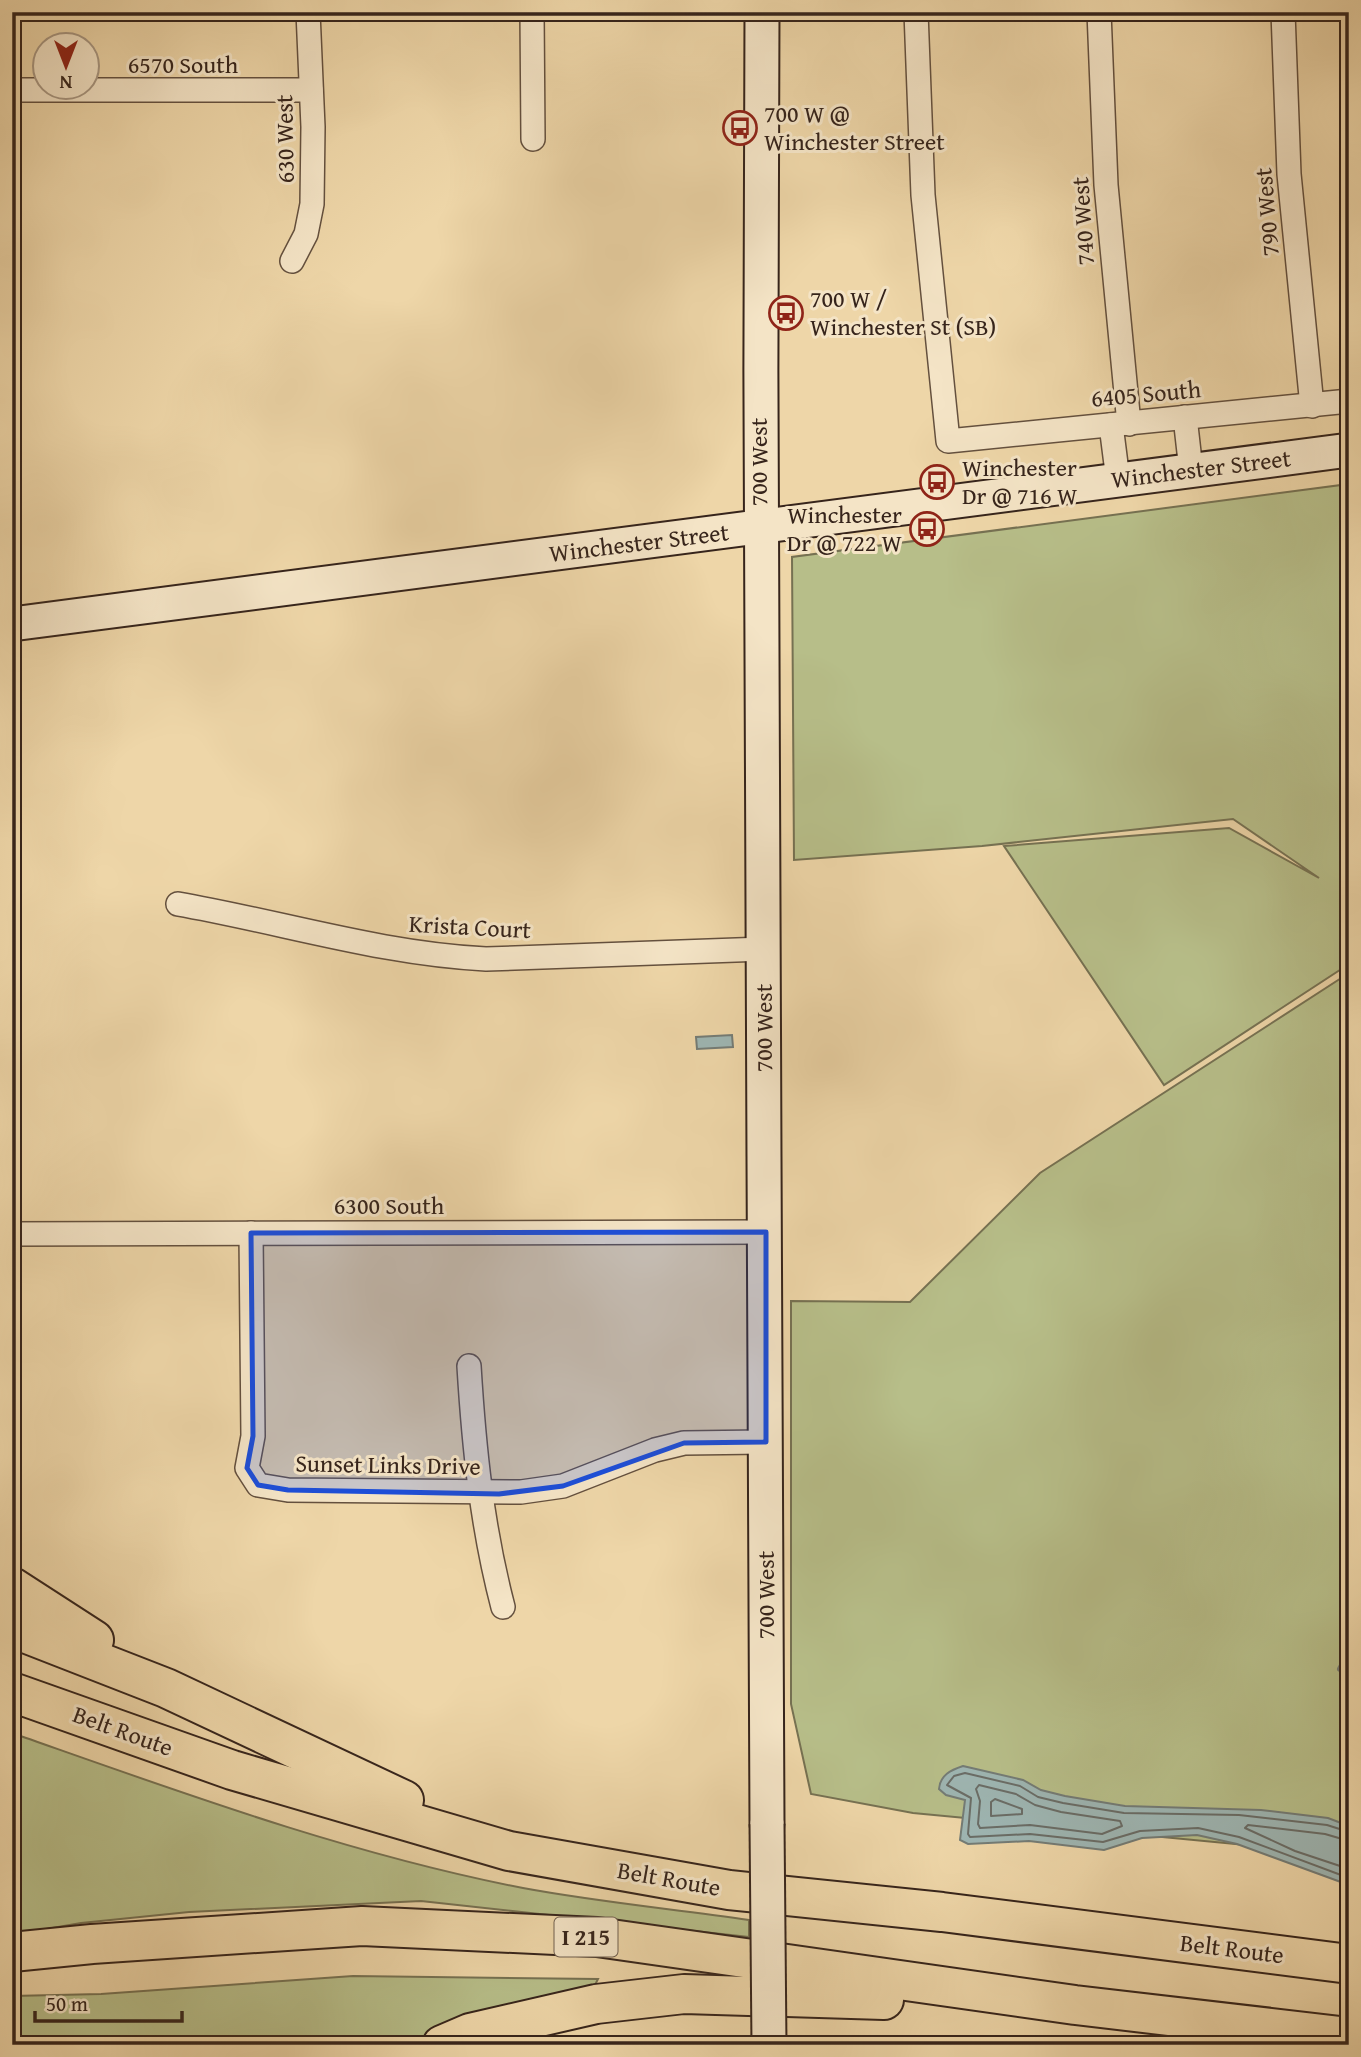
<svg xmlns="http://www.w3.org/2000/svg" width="1361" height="2057" font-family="'Gentium Book Plus',serif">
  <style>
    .green { fill: #b7be89; stroke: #767152; stroke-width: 2 }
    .water { fill: #9eb6b3; stroke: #747c76; stroke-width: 2 }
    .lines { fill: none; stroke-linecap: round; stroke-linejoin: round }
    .shore { stroke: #6a6d67; stroke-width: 2 }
    .stream { stroke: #747c76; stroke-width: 6 }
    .minor-casing { stroke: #64503e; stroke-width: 26 }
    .secondary-casing { stroke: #36241b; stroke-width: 37 }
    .motorway-casing { stroke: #36241b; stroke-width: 42 }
    .minor { stroke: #f4e4c6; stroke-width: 23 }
    .secondary { stroke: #f4e4c6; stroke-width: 33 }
    .motorway { stroke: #eed6a8; stroke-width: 38 }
    .secondary-bridge-casing { stroke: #36241b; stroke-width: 37; stroke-linecap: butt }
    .secondary-bridge { stroke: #f4e4c6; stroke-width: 33 }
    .marked { fill: #1d4ed8; fill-opacity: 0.2; stroke: #1d4ed8; stroke-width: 5; stroke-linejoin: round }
    .labels { text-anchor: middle; stroke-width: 6; stroke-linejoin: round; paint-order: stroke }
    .shield { fill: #f4e4c6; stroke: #6f5e4e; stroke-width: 2 }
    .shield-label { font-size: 23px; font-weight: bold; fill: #36241b }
    .street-label { font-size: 24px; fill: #36241b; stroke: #f4e4c6 }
    .poi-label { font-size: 24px; fill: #36241b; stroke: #f4e4c6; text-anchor: start }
  </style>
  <rect width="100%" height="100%" fill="#eed6a8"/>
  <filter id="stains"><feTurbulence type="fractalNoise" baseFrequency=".00286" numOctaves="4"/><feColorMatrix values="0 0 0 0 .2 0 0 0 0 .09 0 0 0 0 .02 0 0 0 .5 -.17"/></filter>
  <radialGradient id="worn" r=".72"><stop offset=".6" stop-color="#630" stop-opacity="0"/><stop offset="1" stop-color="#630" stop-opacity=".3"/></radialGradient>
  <g class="green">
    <polygon points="1349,484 1349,964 1164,1085 1004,846 1229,828 1319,878 1233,819 982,846 794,860 792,557"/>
    <polygon points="1349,973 1349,1855 913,1813 811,1794 791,1704 791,1301 910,1302 1040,1173"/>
    <path d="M 12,1733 C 180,1792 348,1854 523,1888 C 598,1902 674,1909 749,1920 L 749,1937 L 421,1901 L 189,1912 L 81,1923 L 12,1935 Z"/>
    <polygon points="353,1976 598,1979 593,1989 454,2025 406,2045 12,2045 15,2014 12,2011 12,1996 101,1994"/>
  </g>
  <g class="water">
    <polygon points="732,1035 733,1047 697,1049 696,1037"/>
    <path d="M 963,1766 L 1023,1780 L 1041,1790 L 1065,1796 L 1125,1806 L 1261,1810 L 1328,1818 L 1349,1826 L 1349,1885 L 1237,1844 L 1197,1835 L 1142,1838 L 1104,1850 L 1029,1841 L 968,1844 L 960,1840 L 965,1800 L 946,1795 L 939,1789 C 940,1775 951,1770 963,1766 Z"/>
  </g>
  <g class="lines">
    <g class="shore">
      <polygon points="979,1785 1016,1794 1035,1805 1061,1812 1120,1821 1122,1826 1102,1834 1030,1825 980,1828 978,1824 980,1801 976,1789"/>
      <polygon points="995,1799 1022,1809 1022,1814 991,1816 991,1802"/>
      <polyline points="1349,1832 1327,1825 1239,1815 1124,1813 1063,1803 1038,1797 1020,1786 965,1773 954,1776 947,1785 971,1798 968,1834 970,1837 1030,1834 1103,1842 1140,1831 1198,1828 1239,1837 1349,1878"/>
      <polyline points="1349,1841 1325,1834 1248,1825 1245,1828 1295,1851 1349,1869"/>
    </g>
    <polyline class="stream" points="1340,1669 1349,1653"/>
    <g class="minor-casing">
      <g id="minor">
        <polyline points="532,12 533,139"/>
        <polyline points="916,12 923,195 948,441 1349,401"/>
        <polyline points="1099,12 1106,185 1129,424"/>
        <polyline points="1283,12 1289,174 1312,406"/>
        <polyline points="12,90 311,90"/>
        <polyline points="292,261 306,234 312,204 313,127 308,12"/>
        <polyline points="1185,417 1191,470"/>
        <polyline points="1111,425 1118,480"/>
        <path d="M 178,904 C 281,922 382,954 486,959 L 764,949"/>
        <polyline points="251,1233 253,1436 247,1468 258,1485 288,1490 521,1492 563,1486 655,1450 684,1443 766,1442"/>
        <polyline points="12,1234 766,1232"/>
        <path d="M 469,1366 C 474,1448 482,1527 503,1607"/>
      </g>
    </g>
    <g class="secondary-casing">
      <g id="secondary">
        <path d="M 762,12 C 758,616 766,1220 767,1824"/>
        <polyline points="12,624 1349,450"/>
      </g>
    </g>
    <g class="motorway-casing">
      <g id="motorway">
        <polyline points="12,1587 94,1640"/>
        <polyline points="12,1628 166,1688 404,1800"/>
        <polyline points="12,1692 232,1770 509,1851 729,1890 942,1912 1349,1964"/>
        <polyline points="12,1952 92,1944 362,1926 597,1937 1075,2005 1349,2037"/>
        <polyline points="442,2045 470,2033 596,2004 684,1994 884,2000"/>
      </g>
    </g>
    <use href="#minor" class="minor"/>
    <use href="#secondary" class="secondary"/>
    <use href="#motorway" class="motorway"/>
    <g class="secondary-bridge-casing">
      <polyline id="secondary-bridge" points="767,1824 769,2045"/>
    </g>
    <use href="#secondary-bridge" class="secondary-bridge"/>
  </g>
  <path class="marked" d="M 766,1232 L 766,1442 L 684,1443 L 563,1486 L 499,1494 L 288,1490 L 258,1485 L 247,1468 L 253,1436 L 251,1233 Z"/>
  <defs>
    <g id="bus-ring" transform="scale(1.75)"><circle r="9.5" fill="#f4e4c6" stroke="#8f2418" stroke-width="1.5"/><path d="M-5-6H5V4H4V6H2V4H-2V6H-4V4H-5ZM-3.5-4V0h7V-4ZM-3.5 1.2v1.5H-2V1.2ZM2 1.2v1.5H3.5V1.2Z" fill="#8f2418"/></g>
  </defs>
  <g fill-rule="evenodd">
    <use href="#bus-ring" x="740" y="128"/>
    <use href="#bus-ring" x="786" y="313"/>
    <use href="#bus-ring" x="937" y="482"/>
    <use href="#bus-ring" x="927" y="529"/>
  </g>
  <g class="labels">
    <rect class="shield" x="554.5" y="1917.5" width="63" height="39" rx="5"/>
    <g class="shield-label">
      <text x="586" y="1945">I 215</text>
    </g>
    <g class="street-label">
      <text x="183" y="73">6570 South</text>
      <text transform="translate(285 139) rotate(-91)" y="8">630 West</text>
      <text transform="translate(1267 212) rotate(-95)" y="8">790 West</text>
      <text transform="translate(1083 221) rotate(-94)" y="8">740 West</text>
      <text transform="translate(1146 394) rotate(-5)" y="8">6405 South</text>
      <text transform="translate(759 462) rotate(-90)" y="8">700 West</text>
      <text transform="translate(1201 469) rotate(-7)" y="8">Winchester Street</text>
      <text transform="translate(639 543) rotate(-7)" y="8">Winchester Street</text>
      <text transform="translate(470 927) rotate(3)" y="8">Krista Court</text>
      <text transform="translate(764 1028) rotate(-90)" y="8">700 West</text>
      <text x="389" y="1214">6300 South</text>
      <text transform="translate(388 1465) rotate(1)" y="8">Sunset Links Drive</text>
      <text transform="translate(766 1595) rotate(-90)" y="8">700 West</text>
      <text transform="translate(123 1731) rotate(20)" y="8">Belt Route</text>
      <text transform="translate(669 1879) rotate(10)" y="8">Belt Route</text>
      <text transform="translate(1232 1949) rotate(7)" y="8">Belt Route</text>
    </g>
    <g class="poi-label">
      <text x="764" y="122">700 W @<tspan x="764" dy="28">Winchester Street</tspan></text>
      <text x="810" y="307">700 W /<tspan x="810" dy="28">Winchester St (SB)</tspan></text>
      <text x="962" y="476">Winchester<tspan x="962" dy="28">Dr @ 716 W</tspan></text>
      <text x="902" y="523" text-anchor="end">Winchester<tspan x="902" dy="28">Dr @ 722 W</tspan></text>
    </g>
  </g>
  <rect width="1361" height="2057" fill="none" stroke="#eed6a8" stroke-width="42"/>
  <rect x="14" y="14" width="1333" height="2029" fill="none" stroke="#36241b" stroke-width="3.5"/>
  <rect x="21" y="21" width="1319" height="2015" fill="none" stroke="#36241b" stroke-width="2"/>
  <g transform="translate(66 66) rotate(180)"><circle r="33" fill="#f4e4c6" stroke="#a89782" stroke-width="2"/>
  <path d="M0-5L12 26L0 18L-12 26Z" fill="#8f2418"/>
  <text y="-10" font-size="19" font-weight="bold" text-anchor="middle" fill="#36241b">N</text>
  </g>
  <path d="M35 2011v10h147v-10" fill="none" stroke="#36241b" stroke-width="3.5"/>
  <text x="46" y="2011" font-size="21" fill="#36241b" stroke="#f4e4c6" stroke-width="5" paint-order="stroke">50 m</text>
  <rect width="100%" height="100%" filter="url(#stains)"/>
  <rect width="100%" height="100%" fill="url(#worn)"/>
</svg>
